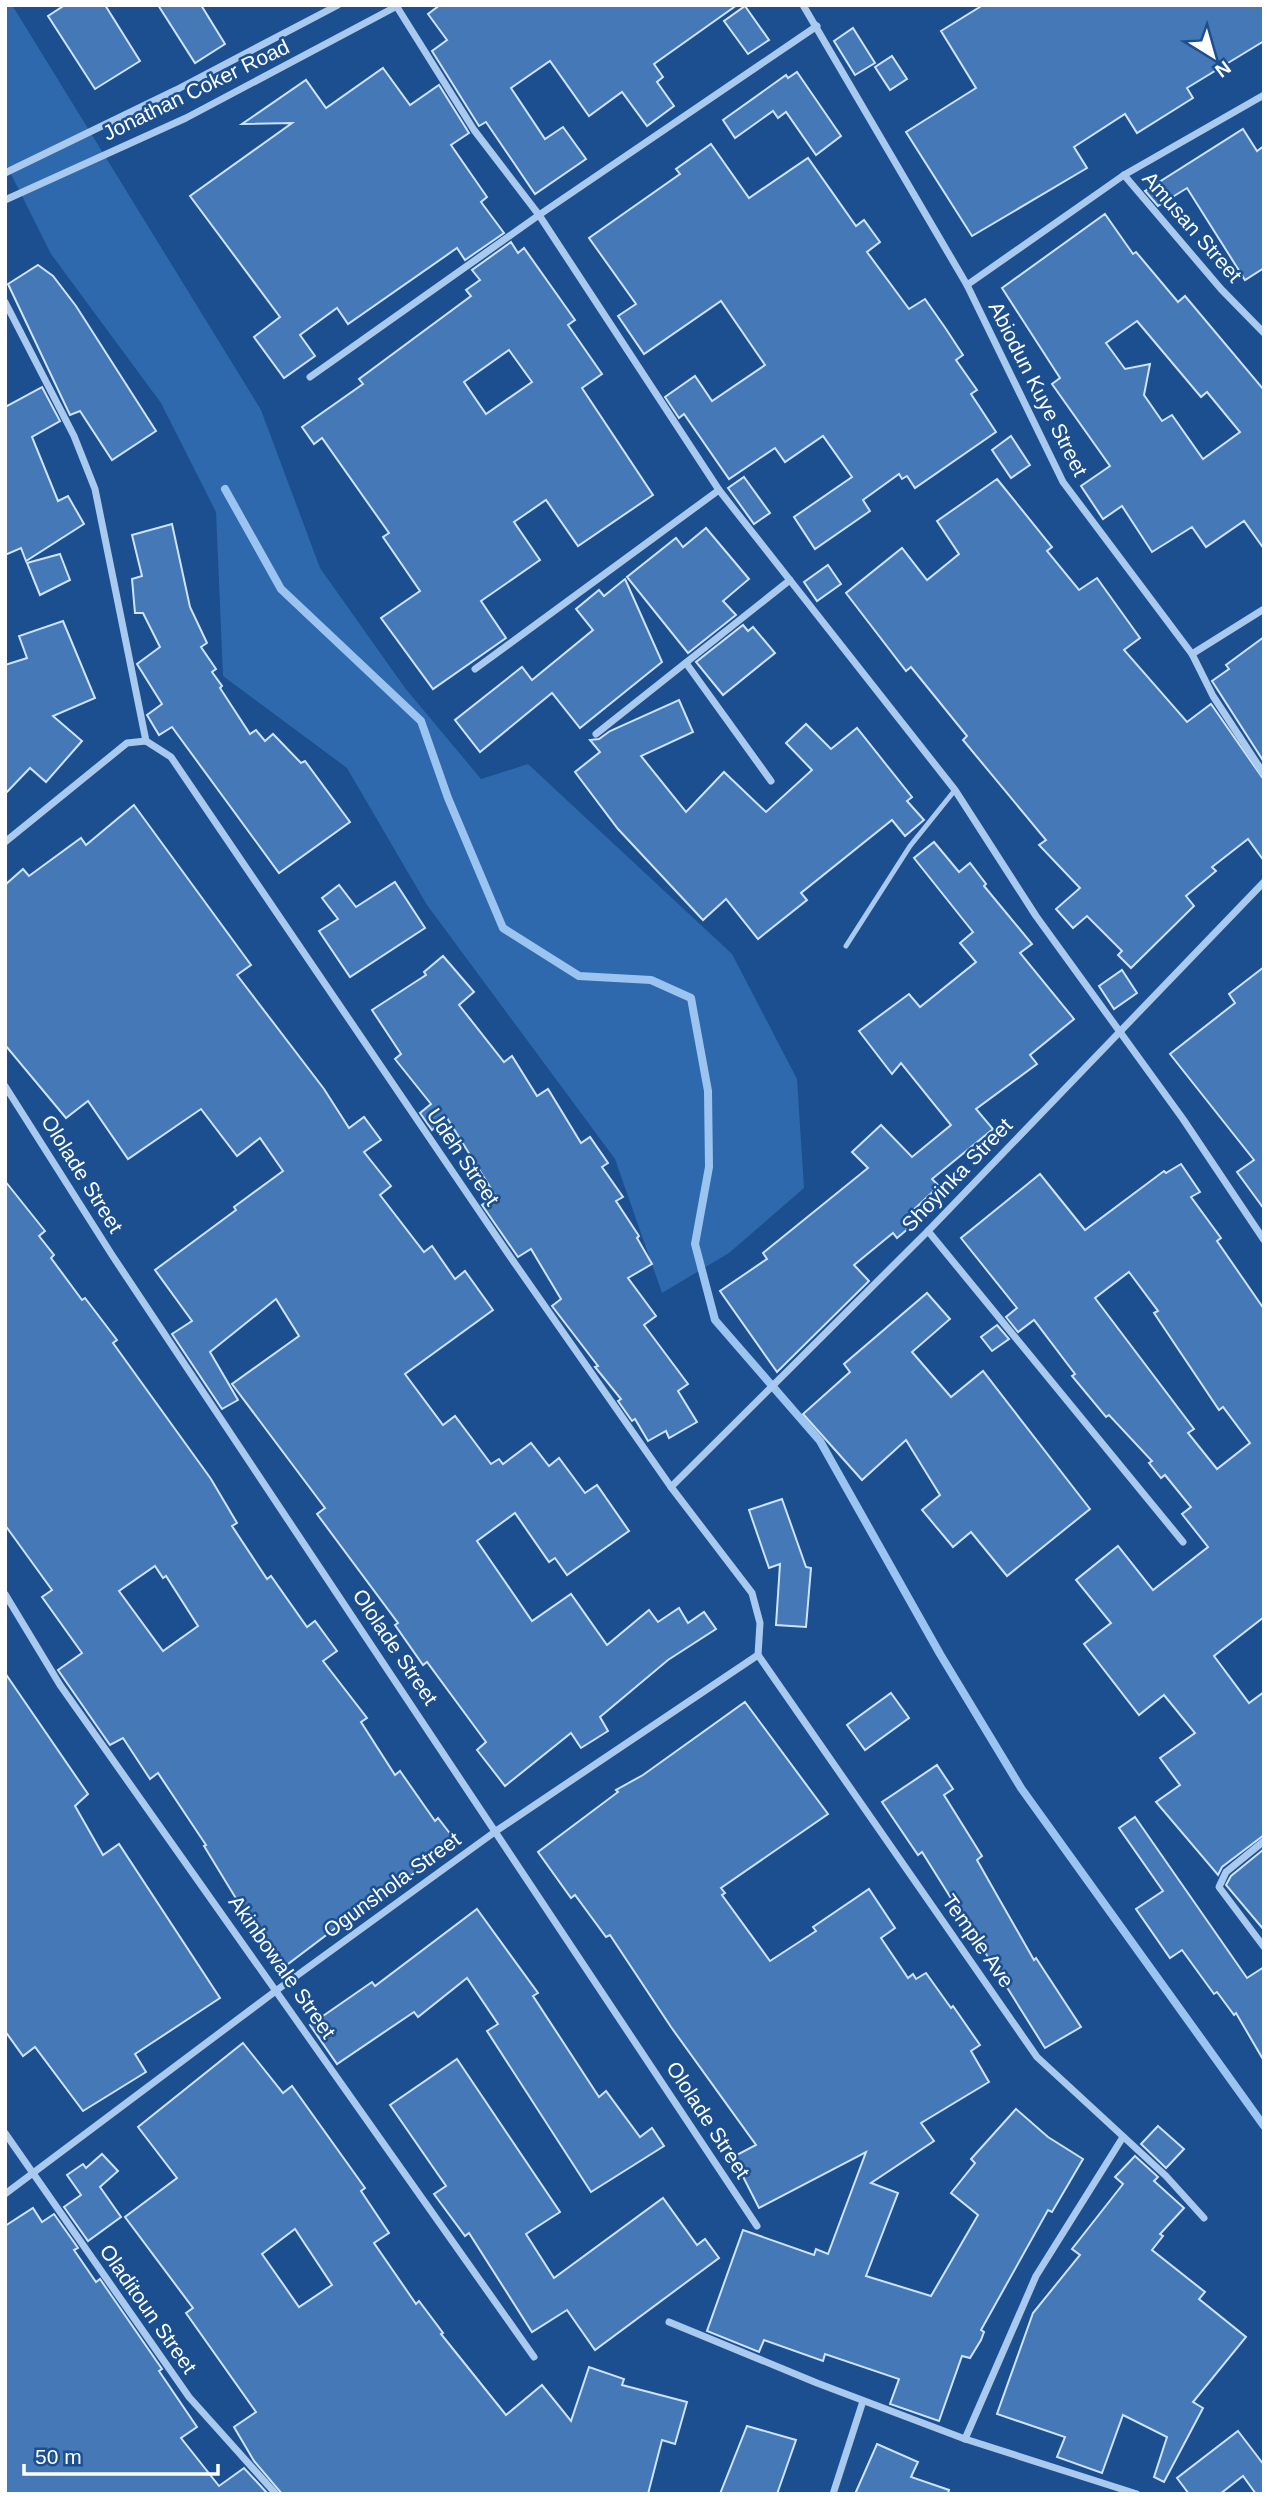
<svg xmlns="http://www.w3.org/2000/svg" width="1269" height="2499" font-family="Helvetica,sans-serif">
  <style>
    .green { fill: #2e69ad }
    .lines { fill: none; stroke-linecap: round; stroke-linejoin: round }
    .stream { stroke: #9cc4f0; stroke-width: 8 }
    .building { fill: #4478b7; stroke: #cfe3fa; stroke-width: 2; fill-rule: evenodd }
    .lane { stroke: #a9c9ee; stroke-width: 5 }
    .street { stroke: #a9c9ee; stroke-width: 7 }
    .labels { text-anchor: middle; stroke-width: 5; stroke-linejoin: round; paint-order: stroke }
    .street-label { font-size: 21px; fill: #fff; stroke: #1b4f8f }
  </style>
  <rect width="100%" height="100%" fill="#1b4f8f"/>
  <polygon class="green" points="5,5 12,5 17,13 261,410 320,568 405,688 481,779 528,764 732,954 797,1079 804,1188 729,1253 662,1293 615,1159 427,905 347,768 223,676 216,512 161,403 51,254 5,162"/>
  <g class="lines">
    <polyline class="stream" points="225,489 281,589 421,721 448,798 503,928 579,976 651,980 691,998 708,1091 709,1167 695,1244 715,1320 820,1441 940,1654 1021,1788 1264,2126"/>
  </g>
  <g class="building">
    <polygon points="65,5 105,5 140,61 95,89 48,16"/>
    <polygon points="158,5 201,5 225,44 195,63"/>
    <polygon points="440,5 737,5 654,64 663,77 657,82 674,106 647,126 622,92 589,116 550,61 511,88 545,139 563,127 586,159 535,194 486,122 479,126 432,51 447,40 428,14"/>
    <polygon points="983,5 1264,5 1264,41 1187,88 1193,98 1137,133 1125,114 1074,147 1087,168 972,236 906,132 976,88 941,31"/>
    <polygon points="745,6 769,40 748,54 724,21"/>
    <polygon points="853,28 875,63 855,75 834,41"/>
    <polygon points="892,56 907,79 890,90 875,67"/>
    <polygon points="383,68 410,105 439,85 469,133 451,145 487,197 481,202 504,233 465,260 457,248 348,324 337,308 300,335 315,356 284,378 254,337 280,317 190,196 292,123 242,124 306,80 326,108"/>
    <polygon points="797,72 841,136 816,155 786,112 778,118 773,111 735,138 723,120 786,75 788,78"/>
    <polygon points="1243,129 1257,151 1264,146 1264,268 1245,280 1187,188 1158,206 1145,191"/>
    <polygon points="711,144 749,198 808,158 856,226 864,220 880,242 867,252 909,309 925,299 946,329 963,355 956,360 977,390 971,394 996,432 915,488 907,476 902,479 899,474 863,500 870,511 815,549 794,517 852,477 823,436 785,462 775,448 729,479 684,414 679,418 665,397 695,376 712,401 765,365 721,301 644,354 618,316 636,304 589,238 680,174 676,169"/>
    <path d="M 1105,214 L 1133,254 L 1136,252 L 1178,302 L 1185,296 L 1264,390 L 1264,549 L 1244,521 L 1206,547 L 1192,527 L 1152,552 L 1122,506 L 1103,519 L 1081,486 L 1110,466 L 1052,384 L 1060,378 L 1002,288 ZM 1137,321 L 1201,397 L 1207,392 L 1240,432 L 1203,459 L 1172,415 L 1162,421 L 1144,395 L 1150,364 L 1125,369 L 1106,343 Z"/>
    <path d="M 511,242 L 518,253 L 524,248 L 575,320 L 568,325 L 602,374 L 582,388 L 653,495 L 578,546 L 546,500 L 514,522 L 540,560 L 481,601 L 506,638 L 433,689 L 381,618 L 420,591 L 383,537 L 389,533 L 322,438 L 314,444 L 302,427 L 363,384 L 359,379 L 471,296 L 466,290 L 480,280 L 472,270 ZM 509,350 L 532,382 L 486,414 L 464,382 Z"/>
    <polygon points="38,265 53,276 76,306 156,431 112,460 80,411 70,415 8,284"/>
    <polygon points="42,387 60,421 32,437 58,501 68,496 84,524 26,561 21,548 5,555 5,407"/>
    <polygon points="1011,436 1030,465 1011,478 992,450"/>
    <polygon points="744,477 770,513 754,524 728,488"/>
    <polygon points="997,479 1052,547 1047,551 1079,590 1097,578 1140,638 1124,650 1187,722 1211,704 1264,780 1264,861 1248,839 1212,867 1216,871 1186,896 1194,906 1131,968 1118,955 1122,951 1087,916 1073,928 1056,909 1080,888 1039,845 1046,840 963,740 967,736 911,667 906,671 846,593 902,548 927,580 959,554 937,521"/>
    <polygon points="172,524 190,607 207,643 201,647 216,669 212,672 222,686 220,688 250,734 256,730 265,741 273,734 301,763 305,761 350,822 279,873 172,727 159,735 147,715 162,704 137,664 160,647 143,613 135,613 132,579 142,576 132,535"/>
    <polygon points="706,528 749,579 723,601 736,615 688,653 627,577 676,538 683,547"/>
    <polygon points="60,554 70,580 40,595 27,563"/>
    <polygon points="828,565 841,584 817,601 804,582"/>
    <polygon points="625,579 662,662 580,728 552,693 480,752 455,720 522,667 532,680 593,630 576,609 599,590 604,596"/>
    <polygon points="63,621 95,698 53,716 82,741 46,782 30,768 5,794 5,665 27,658 19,636"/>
    <polygon points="743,625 748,631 753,627 775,653 723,695 696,662"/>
    <polygon points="1264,637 1264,762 1212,681 1229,669 1226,665"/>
    <polygon points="679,700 693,732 641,756 686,812 724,772 766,812 812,770 786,743 806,724 831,749 857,728 912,797 907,801 924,820 905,836 892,820 801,893 807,900 758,939 726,899 703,920 618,829 575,772 600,752 590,740 599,739 610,731"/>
    <polygon points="134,805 251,965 237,975 324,1089 349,1128 364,1117 381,1140 364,1152 391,1186 380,1195 424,1252 432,1246 455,1279 465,1271 493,1310 405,1374 443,1425 455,1416 491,1464 499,1459 503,1464 531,1443 549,1466 559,1458 585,1493 597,1485 629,1531 567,1575 555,1558 549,1562 515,1513 477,1541 532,1621 571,1594 607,1645 649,1610 658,1622 679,1608 688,1623 704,1612 716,1629 668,1660 600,1717 608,1731 581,1748 571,1733 505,1786 477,1750 486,1742 427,1662 423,1665 395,1625 398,1623 317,1514 325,1508 232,1384 299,1336 276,1299 210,1352 238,1400 222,1409 172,1334 192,1321 155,1270 236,1210 234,1207 283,1171 260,1138 237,1156 201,1109 128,1159 88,1101 66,1118 5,1045 5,885 23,869 29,876 81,838 86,845"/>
    <polygon points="934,842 959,872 970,863 986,884 984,886 1032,944 1020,953 1074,1019 1030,1055 1037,1064 976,1109 993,1129 932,1179 939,1186 908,1215 915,1223 897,1238 893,1233 854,1265 869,1281 777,1372 720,1291 767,1259 763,1253 868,1168 852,1152 881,1125 912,1157 951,1125 901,1063 892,1074 859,1031 909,994 920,1007 976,962 960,943 973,932 914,858"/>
    <polygon points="395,882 425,928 350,977 319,931 338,919 322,898 339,885 356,907"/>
    <polygon points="443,956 474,992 459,1005 504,1062 512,1056 537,1096 548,1089 581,1143 590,1137 608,1163 602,1167 623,1197 616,1201 639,1236 637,1238 652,1264 628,1278 656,1316 644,1325 688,1384 678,1391 697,1422 669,1438 666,1431 648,1441 635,1419 632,1421 618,1401 621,1399 595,1367 598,1366 552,1306 561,1299 531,1249 518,1257 482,1205 495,1195 447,1118 432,1130 420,1113 431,1104 395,1059 401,1054 372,1010 426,975 424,972"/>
    <polygon points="1264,967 1264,1209 1237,1172 1254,1160 1170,1054 1235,1003 1229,994"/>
    <polygon points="1122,970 1137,993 1114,1009 1099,986"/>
    <path d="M 1181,1164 L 1200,1192 L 1191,1197 L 1221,1238 L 1217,1241 L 1264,1309 L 1264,1617 L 1214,1656 L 1249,1703 L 1264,1692 L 1264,1835 L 1222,1867 L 1218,1875 L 1156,1802 L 1180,1785 L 1160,1758 L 1195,1733 L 1164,1695 L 1139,1715 L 1084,1644 L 1111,1623 L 1076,1580 L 1118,1546 L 1153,1590 L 1208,1547 L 1182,1514 L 1191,1507 L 1165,1475 L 1161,1478 L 1149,1463 L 1152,1461 L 1109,1415 L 1106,1417 L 1072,1376 L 1075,1374 L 1034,1320 L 1018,1332 L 1006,1317 L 1017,1308 L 961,1238 L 1040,1174 L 1085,1230 L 1164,1171 L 1166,1173 ZM 1129,1272 L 1158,1311 L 1154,1313 L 1219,1410 L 1223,1407 L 1250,1443 L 1217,1469 L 1188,1433 L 1194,1429 L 1095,1298 Z"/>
    <path d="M 5,1181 L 45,1231 L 39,1236 L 54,1255 L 51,1258 L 82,1300 L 85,1298 L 117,1340 L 113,1343 L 211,1479 L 237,1523 L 232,1526 L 267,1579 L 271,1576 L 307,1627 L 315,1621 L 337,1651 L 323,1661 L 367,1718 L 361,1722 L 395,1775 L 400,1771 L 435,1821 L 438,1818 L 455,1840 L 377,1903 L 374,1899 L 284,1967 L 238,1906 L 240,1905 L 204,1846 L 206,1845 L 158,1773 L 150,1779 L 123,1738 L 110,1745 L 58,1670 L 82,1653 L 42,1597 L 52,1590 L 5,1525 ZM 155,1566 L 163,1578 L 166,1576 L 198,1626 L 163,1651 L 119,1591 Z"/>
    <polygon points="927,1293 950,1319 912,1352 951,1397 983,1371 1090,1509 1007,1576 971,1532 953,1547 922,1510 940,1495 906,1440 862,1480 803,1414 850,1372 844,1364"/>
    <polygon points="997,1325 1009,1339 992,1351 981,1337"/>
    <polygon points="782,1499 806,1567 811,1568 806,1627 776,1625 780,1564 769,1568 749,1510"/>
    <polygon points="5,1673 88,1794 75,1806 103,1855 119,1844 220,1998 135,2054 146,2072 83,2111 35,2047 23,2056 5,2031"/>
    <polygon points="891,1693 909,1718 865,1750 847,1725"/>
    <polygon points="745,1702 828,1814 721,1888 725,1893 722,1895 770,1961 816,1931 813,1927 869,1889 895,1928 881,1938 908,1978 913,1974 916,1979 926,1973 951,2008 953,2006 980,2045 971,2051 989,2082 921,2123 934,2141 871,2183 898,2193 866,2276 931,2296 978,2215 951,2193 975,2163 971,2159 1016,2109 1048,2137 1083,2159 1052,2212 1048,2210 981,2330 984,2332 981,2340 970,2358 962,2356 939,2421 890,2404 899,2379 825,2354 823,2361 764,2340 759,2352 707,2331 743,2230 814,2255 816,2249 828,2254 866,2152 759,2208 733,2157 756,2145 671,2027 610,1935 606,1937 575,1895 571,1898 538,1852 618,1792 616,1790 643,1775"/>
    <polygon points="937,1765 953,1789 944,1795 982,1856 977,1860 994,1890 1034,1960 1036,1958 1081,2027 1045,2048 922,1852 918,1855 882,1802"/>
    <polygon points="1135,1817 1247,1978 1264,1967 1264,2061 1236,2013 1234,2015 1217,1992 1214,1994 1182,1950 1170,1958 1136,1909 1163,1891 1119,1828"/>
    <polygon points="1264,1849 1264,1930 1226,1885 1231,1876"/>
    <polygon points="477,1909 538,1993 533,1996 599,2097 606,2091 640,2137 652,2128 664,2146 591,2192 487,2031 498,2024 467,1978 418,2017 414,2012 337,2064 310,2025 372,1982 375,1986"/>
    <path d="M 243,2043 L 283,2093 L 292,2086 L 365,2188 L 361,2191 L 389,2233 L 374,2243 L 416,2304 L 419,2301 L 443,2333 L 441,2334 L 506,2415 L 542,2385 L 571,2421 L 589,2367 L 624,2379 L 622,2385 L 687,2402 L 675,2444 L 662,2440 L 648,2494 L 282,2494 L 254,2461 L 234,2427 L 256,2412 L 186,2313 L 193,2308 L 125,2217 L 177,2178 L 138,2127 ZM 295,2229 L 332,2285 L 299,2307 L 262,2254 Z"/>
    <polygon points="457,2059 560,2212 526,2234 554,2278 663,2198 697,2245 705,2239 719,2258 595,2350 567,2310 532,2332 469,2233 465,2236 434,2194 446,2186 390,2105"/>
    <polygon points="1158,2126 1184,2149 1166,2168 1141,2144"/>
    <polygon points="102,2154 118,2171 100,2187 121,2217 88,2241 64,2207 81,2195 67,2175 83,2164 86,2168"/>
    <polygon points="1135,2156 1158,2177 1154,2181 1184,2208 1160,2234 1163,2236 1152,2250 1205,2292 1199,2299 1246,2337 1193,2402 1203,2408 1164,2482 1154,2477 1167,2437 1123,2415 1102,2473 1057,2457 1065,2437 997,2414 1033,2313 1080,2255 1072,2249 1123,2184 1115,2177"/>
    <polygon points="33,2208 42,2222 54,2214 78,2248 74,2250 96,2282 100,2279 162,2369 159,2371 197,2427 181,2438 219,2486 244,2468 268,2494 5,2494 5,2226"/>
    <polygon points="747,2426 796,2440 777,2494 720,2494"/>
    <polygon points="1238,2431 1264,2465 1264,2494 1256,2494 1243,2476 1220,2494 1189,2494 1177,2478"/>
    <polygon points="877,2444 918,2462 911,2477 949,2490 948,2494 855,2494"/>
  </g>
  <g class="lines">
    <polyline class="lane" points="846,946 910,846 955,790"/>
    <g class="street">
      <polyline points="803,5 967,285 1063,482 1192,654 1213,696 1264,774"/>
      <polyline points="397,7 474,130 539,215 719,490 955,790 1036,916 1183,1119 1264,1240"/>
      <polyline points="5,173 176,90 338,5"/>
      <polyline points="1124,175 1221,289 1264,333"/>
      <polyline points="5,200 186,118 399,5"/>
      <polyline points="967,285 1124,175 1264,95"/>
      <polyline points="5,302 74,436 95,489 146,741"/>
      <polyline points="310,377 539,215 817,26"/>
      <polyline points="1192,654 1264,609"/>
      <polyline points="686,663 771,781"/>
      <polyline points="475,669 719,490"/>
      <polyline points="596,734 790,580"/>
      <polyline points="5,842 127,743 146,741"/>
      <polyline points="5,1086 112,1255 757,2226"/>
      <polyline points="928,1231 1183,1542"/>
      <polyline points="671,1487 928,1231 1264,882"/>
      <polyline points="5,1594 60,1685 534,2357"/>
      <polyline points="758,1655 1037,2057 1166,2176 1204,2218"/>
      <polyline points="1264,1841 1226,1872 1219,1887 1264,1947"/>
      <polyline points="5,2133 189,2397 276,2494"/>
      <polyline points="5,2194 277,1990 496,1831 758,1655 760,1623 752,1593 671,1487 509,1255 171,757 146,741"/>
      <polyline points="669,2322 817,2383 965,2439 1137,2494"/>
      <polyline points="965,2439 1036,2276 1123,2137"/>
      <polyline points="833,2494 863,2401"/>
    </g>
  </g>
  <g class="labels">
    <g class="street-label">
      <text transform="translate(196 90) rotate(-26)" y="7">Jonathan Coker Road</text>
      <text transform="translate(1192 227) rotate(49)" y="7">Amusan Street</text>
      <text transform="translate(1038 389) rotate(63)" y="7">Abiodun Kuye Street</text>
      <text transform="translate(463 1157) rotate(56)" y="7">Udeh Street</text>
      <text transform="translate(82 1174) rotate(58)" y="7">Ololade Street</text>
      <text transform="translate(957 1175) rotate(-46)" y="7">Shoyinka Street</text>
      <text transform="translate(395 1647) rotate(56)" y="7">Ololade Street</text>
      <text transform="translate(392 1885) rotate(-36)" y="7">Ogunshola Street</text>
      <text transform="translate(978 1941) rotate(55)" y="7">Temple Ave</text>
      <text transform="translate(282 1967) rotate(55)" y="7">Akinbowale Street</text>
      <text transform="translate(708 2120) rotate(57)" y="7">Ololade Street</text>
      <text transform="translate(148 2309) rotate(55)" y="7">Oladitoun Street</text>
    </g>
  </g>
  <rect width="1269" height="2499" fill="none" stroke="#ffffff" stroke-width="14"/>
  <g transform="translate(1213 56) rotate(143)" stroke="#1b4f8f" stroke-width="5" paint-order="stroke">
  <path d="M0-5L12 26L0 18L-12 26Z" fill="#ffffff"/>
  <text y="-10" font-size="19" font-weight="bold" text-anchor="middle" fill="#ffffff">N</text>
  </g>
  <path d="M24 2464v10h194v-10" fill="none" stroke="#ffffff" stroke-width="3.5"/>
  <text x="35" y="2464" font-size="21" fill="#ffffff" stroke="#1b4f8f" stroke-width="5" paint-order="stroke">50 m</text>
</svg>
